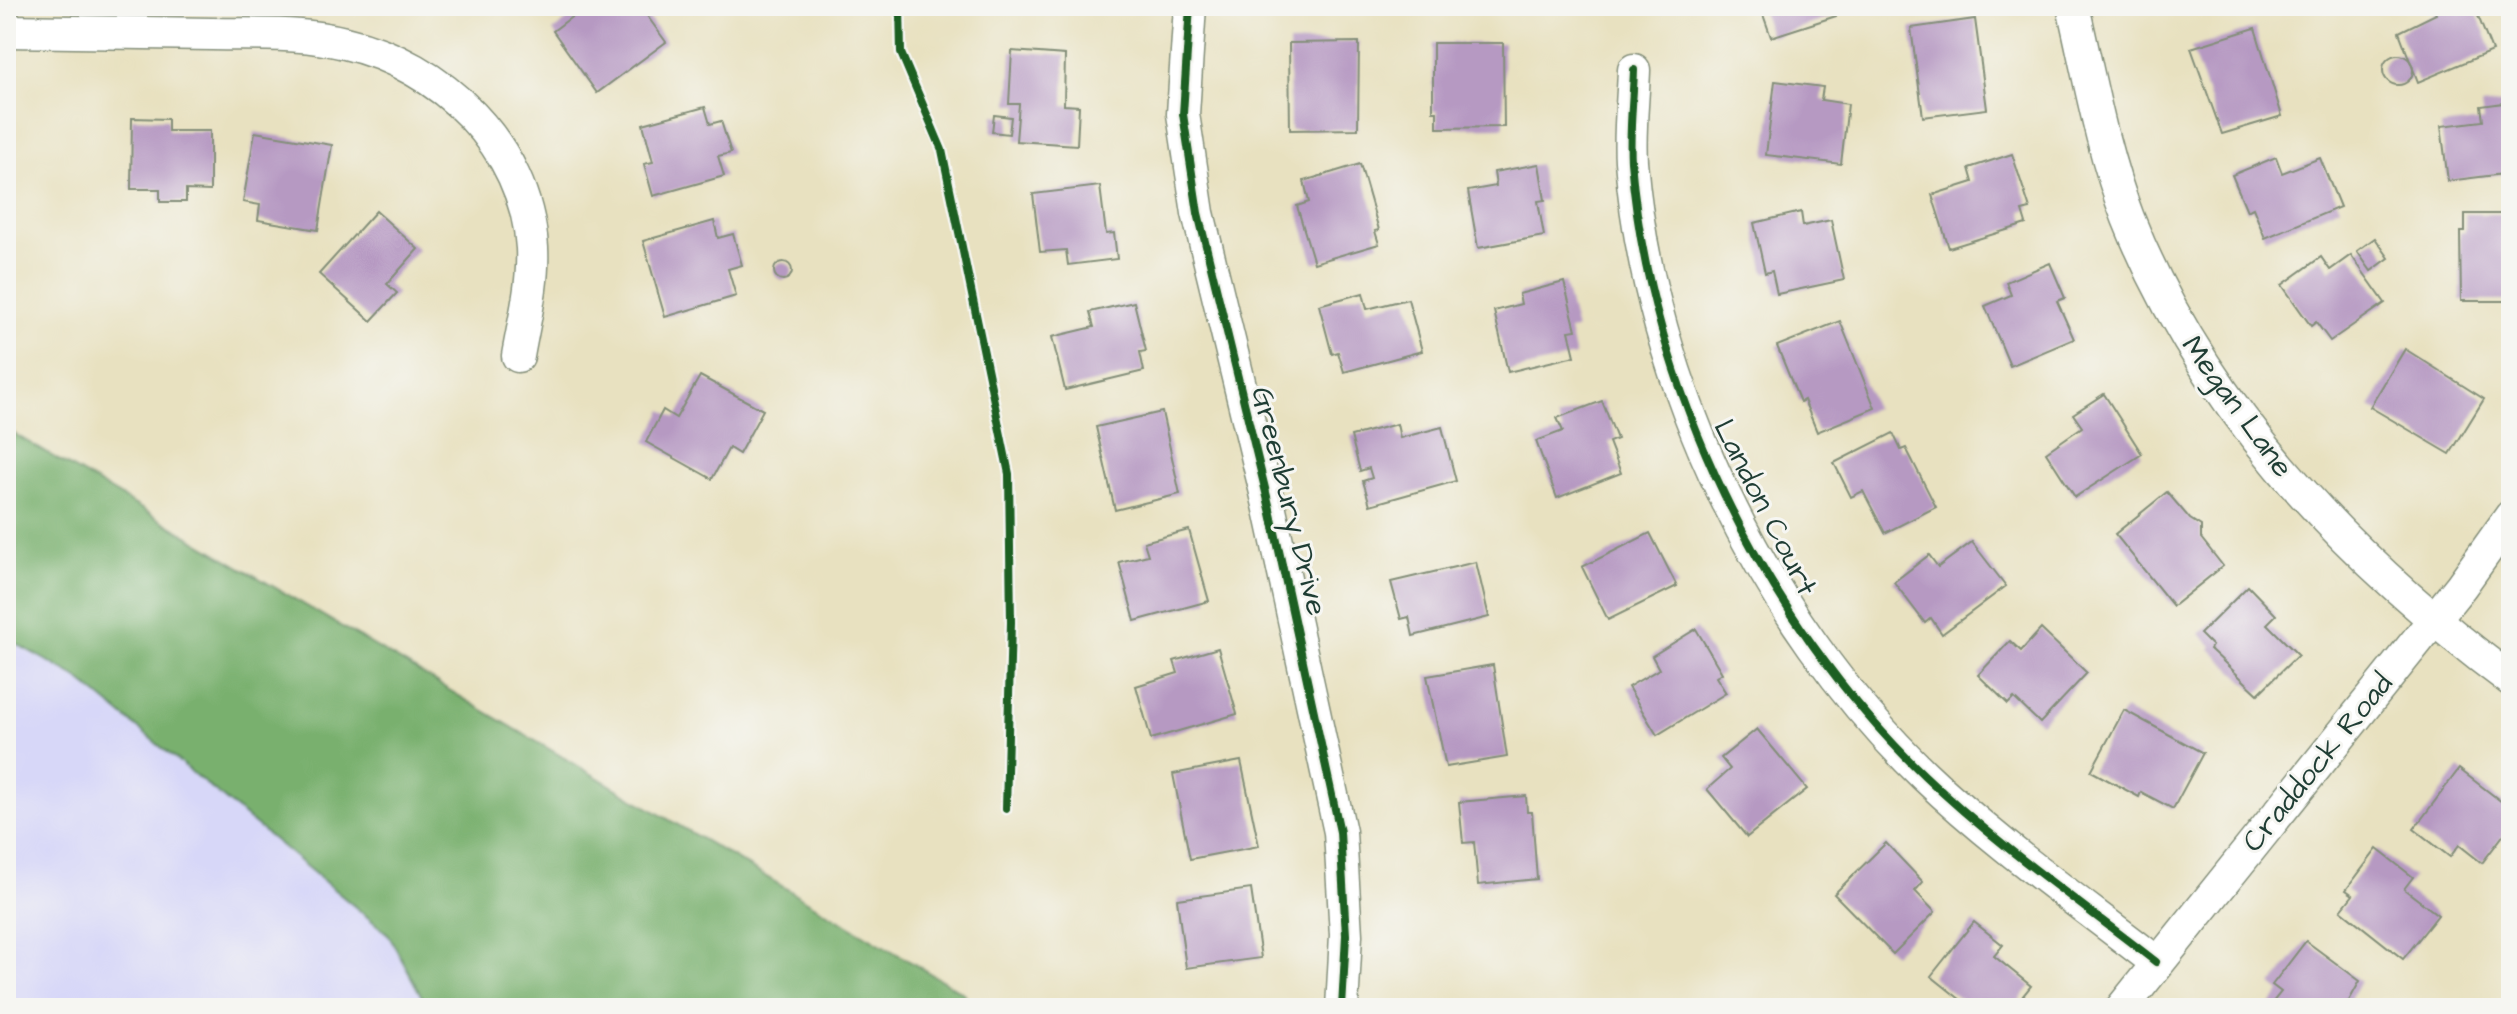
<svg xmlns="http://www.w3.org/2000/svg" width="2517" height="1014" font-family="'Architects Daughter',sans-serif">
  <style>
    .built { fill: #d7d7f8 }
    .forest { fill: #79b06e; stroke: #4c7651; stroke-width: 2 }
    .building { fill: #b699c2 }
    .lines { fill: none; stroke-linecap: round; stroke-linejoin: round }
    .street-casing { stroke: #848f7a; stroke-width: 35 }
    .street { stroke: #fff; stroke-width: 32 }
    .cycleway-casing { stroke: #f6f6f2; stroke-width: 13 }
    .cycleway { stroke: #1b5e20; stroke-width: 8 }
    .labels { text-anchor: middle; stroke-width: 6; stroke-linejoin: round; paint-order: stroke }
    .street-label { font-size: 30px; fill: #1f3d34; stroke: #f6f6f2 }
  </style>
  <rect width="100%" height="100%" fill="#f6f6f2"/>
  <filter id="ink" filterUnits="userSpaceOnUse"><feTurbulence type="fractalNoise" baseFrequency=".0125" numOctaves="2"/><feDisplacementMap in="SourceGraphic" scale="16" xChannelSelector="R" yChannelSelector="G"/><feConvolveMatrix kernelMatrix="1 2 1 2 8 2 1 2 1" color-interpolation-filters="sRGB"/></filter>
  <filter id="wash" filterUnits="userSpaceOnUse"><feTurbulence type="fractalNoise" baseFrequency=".006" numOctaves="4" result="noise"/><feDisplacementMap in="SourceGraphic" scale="32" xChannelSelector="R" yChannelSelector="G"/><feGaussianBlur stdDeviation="1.8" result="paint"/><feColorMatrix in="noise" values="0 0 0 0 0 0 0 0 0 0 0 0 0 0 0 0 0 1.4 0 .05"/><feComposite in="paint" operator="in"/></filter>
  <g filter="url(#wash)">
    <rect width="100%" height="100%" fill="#e8e1c0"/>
    <polygon class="built" points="6,638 76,677 388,934 428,1008 6,1008"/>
    <polygon class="forest" points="6,429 965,994 963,1008 428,1008 388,934 76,677 6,638"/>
    <g id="blocks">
      <g class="building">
        <polygon points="586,6 640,6 666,42 597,93 553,31"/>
        <polygon points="1760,6 1833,6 1836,16 1771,37"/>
        <polygon points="2433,6 2474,6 2492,51 2418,82 2399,32 2436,14"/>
        <polygon points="1975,19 1987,109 1923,117 1911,28"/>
        <polygon points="2255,28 2282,116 2222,134 2191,48"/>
        <polygon points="1359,42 1358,129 1290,130 1289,43"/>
        <polygon points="1433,43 1503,43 1504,127 1437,128 1437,111 1433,111"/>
        <polygon points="1012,51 1065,55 1064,105 1079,106 1077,145 1016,141 1019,104 1009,104"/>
        <circle cx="2398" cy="70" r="15"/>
        <polygon points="1775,81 1823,87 1821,100 1848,104 1841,164 1766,155"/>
        <polygon points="2511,102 2511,173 2448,181 2441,126 2483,121 2481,106"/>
        <polygon points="705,107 710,124 721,121 731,153 718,156 724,176 653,196 644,164 653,162 643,124"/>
        <polygon points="994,115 1011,117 1009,134 992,132"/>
        <polygon points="132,118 168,119 168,131 210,131 210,191 186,190 186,202 160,202 160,189 131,189"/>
        <polygon points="255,132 332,145 318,230 258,220 260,205 243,202"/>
        <polygon points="2012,154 2030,209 2022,211 2026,224 1949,248 1932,195 1973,182 1969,168"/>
        <polygon points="2276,157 2282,173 2320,158 2340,207 2265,238 2253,208 2247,211 2232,175"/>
        <polygon points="1360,164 1379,230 1375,231 1379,244 1314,263 1297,206 1309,202 1304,181"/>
        <polygon points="1539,164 1545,200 1538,201 1544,236 1478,248 1468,191 1496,186 1494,172"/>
        <polygon points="1100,186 1106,234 1114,233 1117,259 1068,265 1066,250 1040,252 1033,194"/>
        <polygon points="376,211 418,249 387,284 397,293 371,321 319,274"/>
        <polygon points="1801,212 1803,226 1831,220 1844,280 1777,294 1772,271 1765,273 1754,223"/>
        <polygon points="2465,214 2511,214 2511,301 2461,301 2460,232 2465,232"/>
        <polygon points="714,221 718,238 733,234 742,265 728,269 736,296 665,317 643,241"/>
        <polygon points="2375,238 2389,258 2371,271 2357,251"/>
        <polygon points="2351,255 2385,303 2330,341 2316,322 2311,326 2282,285 2321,257 2330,270"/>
        <circle cx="783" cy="271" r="9"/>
        <polygon points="2050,263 2065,298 2057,301 2074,339 2010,366 1985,306 2011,295 2006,282"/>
        <polygon points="1564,282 1576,330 1569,331 1575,356 1508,372 1494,311 1521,304 1519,294"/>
        <polygon points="1363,293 1367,309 1408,299 1422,351 1344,372 1338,352 1332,354 1319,305"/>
        <polygon points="1134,302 1146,351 1140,352 1144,371 1065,390 1052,337 1094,327 1090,312"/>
        <polygon points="1840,321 1875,408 1817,432 1804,400 1800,402 1777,346"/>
        <polygon points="2405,349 2484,399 2450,454 2370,407"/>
        <polygon points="700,376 763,410 739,454 729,448 712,479 646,442 663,410 676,418"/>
        <polygon points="2104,394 2142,454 2075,497 2046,452 2082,427 2073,414"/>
        <polygon points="1602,401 1617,439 1609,442 1621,473 1557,498 1536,441 1563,431 1557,418"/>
        <polygon points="1162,412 1180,494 1115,510 1096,427"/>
        <polygon points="1397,424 1400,438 1442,427 1456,481 1370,505 1363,481 1372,478 1369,468 1360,471 1351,436"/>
        <polygon points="1893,433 1901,450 1906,448 1936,507 1885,533 1863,491 1851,497 1834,463"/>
        <polygon points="2167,492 2190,519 2201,526 2201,538 2223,566 2173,606 2115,534"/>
        <polygon points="1189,530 1209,601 1135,621 1119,562 1148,555 1144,542"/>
        <polygon points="1650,533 1677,586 1608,620 1582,567"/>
        <polygon points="1972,542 2006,586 1942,634 1931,618 1925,623 1894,582 1929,555 1938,567"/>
        <polygon points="1476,562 1489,617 1413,636 1409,617 1401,619 1391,582"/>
        <polygon points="2248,586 2276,615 2267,624 2298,655 2258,694 2210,649 2212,646 2200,634"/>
        <polygon points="1696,629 1722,673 1716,677 1726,693 1657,735 1628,687 1659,669 1652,656"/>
        <polygon points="2041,629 2087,673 2040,723 2014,698 2008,704 1978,675 2010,641 2021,651"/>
        <polygon points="1218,648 1237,714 1151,739 1136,686 1178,673 1174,661"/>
        <polygon points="1493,665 1507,757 1446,767 1427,676"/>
        <polygon points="2124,710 2203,753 2173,809 2141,792 2139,797 2091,771"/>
        <polygon points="1757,729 1807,789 1747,837 1707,789 1730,769 1721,758"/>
        <polygon points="1241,761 1259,846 1190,859 1173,774"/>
        <polygon points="2459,769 2511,809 2511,825 2482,863 2459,845 2450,857 2414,829"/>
        <polygon points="1526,796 1527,812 1532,812 1537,879 1478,885 1474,842 1463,843 1459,802"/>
        <polygon points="1886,843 1923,882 1915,891 1935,912 1893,954 1834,894"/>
        <polygon points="2377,849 2413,877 2404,889 2438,915 2403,959 2341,910 2353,895 2346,890"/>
        <polygon points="1251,889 1261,958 1186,968 1177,899"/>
        <polygon points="1974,922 2003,945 1994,956 2031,986 2013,1008 1971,1008 1931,976"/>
        <polygon points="2306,941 2360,981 2345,1008 2268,1008 2281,992 2272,985"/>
      </g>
    </g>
  </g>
  <g filter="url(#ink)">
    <use href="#blocks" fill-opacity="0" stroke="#848f7a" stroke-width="2"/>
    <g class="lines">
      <g class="street-casing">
        <g id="street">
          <polyline points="1190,6 1183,114 1198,213 1270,509 1340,832 1346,935 1342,1008"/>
          <path d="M 2073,6 C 2089,76 2102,151 2128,218 C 2204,409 2348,559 2511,680"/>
          <path d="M 6,31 C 75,32 144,33 212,34 C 256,35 302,32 345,43 C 441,65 526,146 532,248 C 534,284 524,321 518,356"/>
          <path d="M 1634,70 C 1633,100 1629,131 1631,161 C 1649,384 1763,621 1925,776 C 1996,844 2078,901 2156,962"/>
          <polyline points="2122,1008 2461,586 2511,516"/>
        </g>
      </g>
      <use href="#street" class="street"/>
      <g class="cycleway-casing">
        <g id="cycleway">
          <polyline points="900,6 901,53 942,150 1009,474 1011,622 1006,809"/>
          <polyline points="1190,6 1183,114 1198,213 1270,509 1340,832 1346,935 1342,1008"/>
          <path d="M 1634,70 C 1633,100 1629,131 1631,161 C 1649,384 1763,621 1925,776 C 1996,844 2078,901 2156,962"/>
        </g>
      </g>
      <use href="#cycleway" class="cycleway"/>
    </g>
  </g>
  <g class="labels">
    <g class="street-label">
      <text transform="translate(2238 406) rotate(54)" y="10">Megan Lane</text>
      <text transform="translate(1290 501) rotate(76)" y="10">Greenbury Drive</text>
      <text transform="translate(1766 507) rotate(63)" y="10">Landon Court</text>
      <text transform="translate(2317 762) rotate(-51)" y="10">Craddock Road</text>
    </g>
  </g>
  <rect width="2517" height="1014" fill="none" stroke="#f6f6f2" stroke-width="32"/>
</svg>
